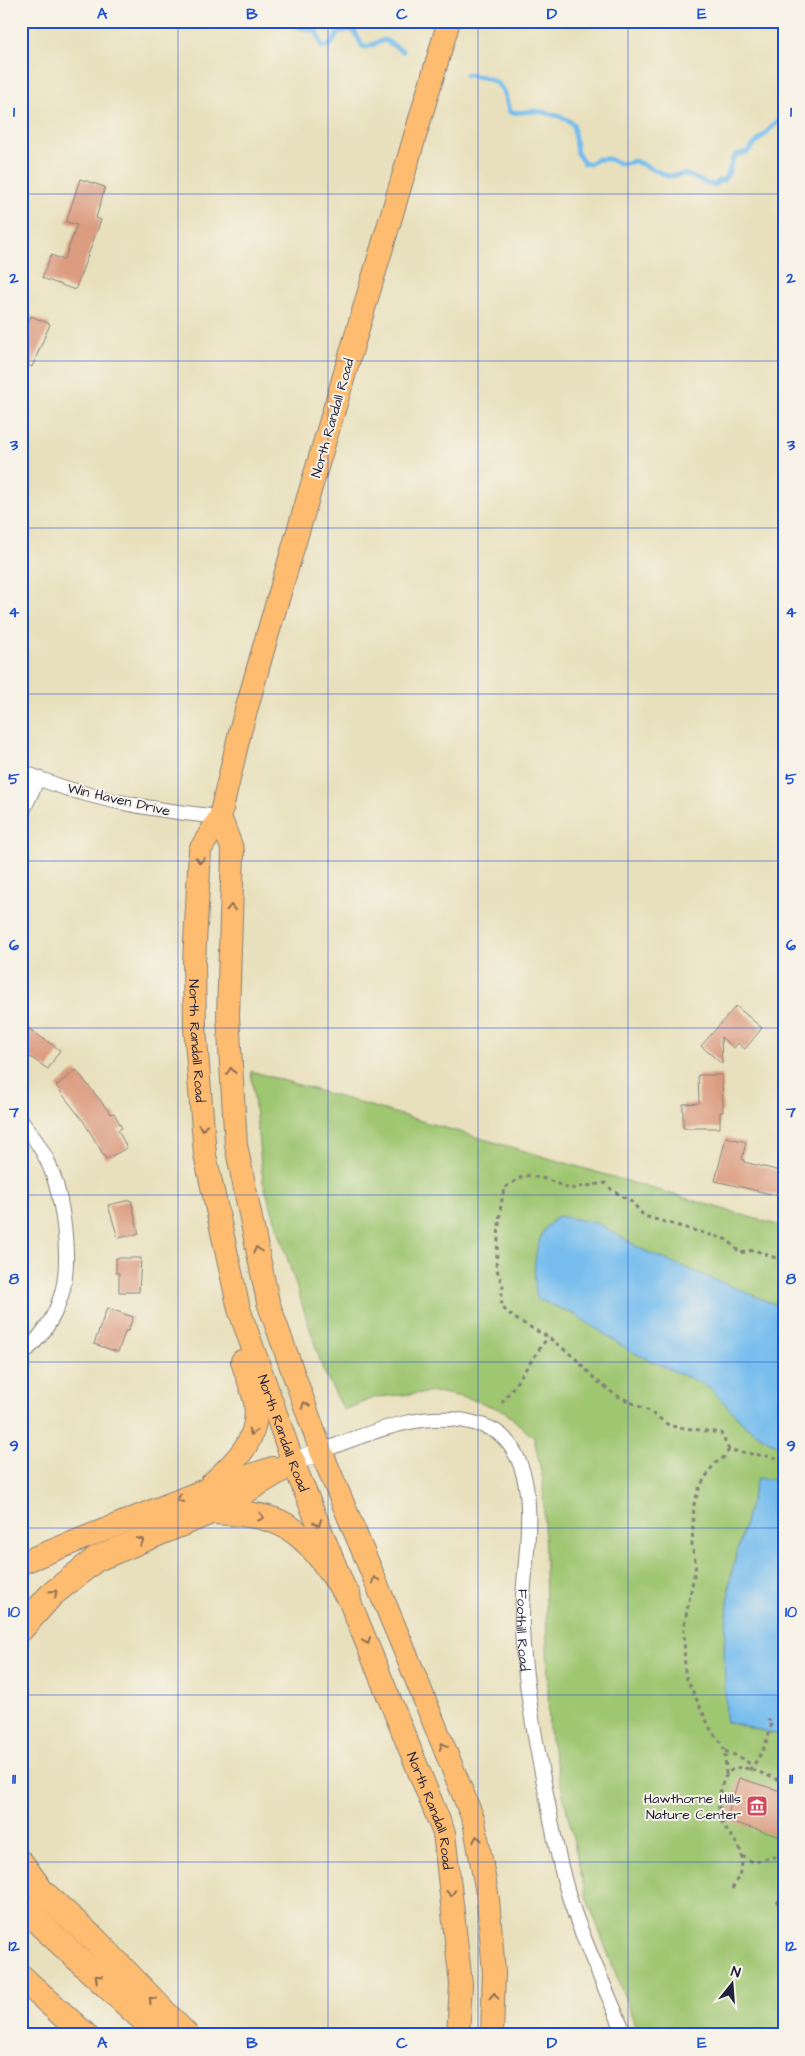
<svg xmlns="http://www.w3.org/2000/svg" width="805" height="2056" font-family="'Architects Daughter',sans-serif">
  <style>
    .green { fill: #9fc671; stroke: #607456 }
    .water { fill: #76bdee; stroke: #4c7094 }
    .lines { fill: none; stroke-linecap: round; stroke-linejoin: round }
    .stream { stroke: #76bdee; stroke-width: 5 }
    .building { fill: #db9c80 }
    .minor-casing { stroke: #85817c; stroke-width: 16 }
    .tertiary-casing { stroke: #85817c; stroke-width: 19 }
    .primary-casing { stroke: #85817c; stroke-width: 24 }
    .motorway-casing { stroke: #85817c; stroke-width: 27 }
    .path { stroke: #85817c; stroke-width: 3; stroke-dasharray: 4 4; stroke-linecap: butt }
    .minor { stroke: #fff; stroke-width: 14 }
    .tertiary { stroke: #fff; stroke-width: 18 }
    .primary { stroke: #fdbc6f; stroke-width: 22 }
    .motorway { stroke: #fdbc6f; stroke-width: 25 }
    .oneway { stroke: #906f55 }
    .grid { fill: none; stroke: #1d4ed8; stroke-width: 1; stroke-opacity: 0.55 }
    .labels { text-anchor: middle; stroke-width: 4; stroke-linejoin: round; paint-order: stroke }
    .street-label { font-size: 14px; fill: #22223b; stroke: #f7f3e8 }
    .poi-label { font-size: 14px; fill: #22223b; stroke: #f7f3e8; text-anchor: end }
    .neatline { fill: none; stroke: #1d4ed8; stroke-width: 2 }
    .grid-label { font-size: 16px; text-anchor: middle; font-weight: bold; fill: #1d4ed8 }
  </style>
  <rect width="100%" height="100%" fill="#f7f3e8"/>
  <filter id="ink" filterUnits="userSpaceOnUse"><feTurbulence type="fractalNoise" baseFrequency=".02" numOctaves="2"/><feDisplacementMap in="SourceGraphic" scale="10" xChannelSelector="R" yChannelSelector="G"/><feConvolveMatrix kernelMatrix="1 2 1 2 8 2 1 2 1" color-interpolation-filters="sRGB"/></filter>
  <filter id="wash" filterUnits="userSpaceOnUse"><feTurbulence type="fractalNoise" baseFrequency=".0096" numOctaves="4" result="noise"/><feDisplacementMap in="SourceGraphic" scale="20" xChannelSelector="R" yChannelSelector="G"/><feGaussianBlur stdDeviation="1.12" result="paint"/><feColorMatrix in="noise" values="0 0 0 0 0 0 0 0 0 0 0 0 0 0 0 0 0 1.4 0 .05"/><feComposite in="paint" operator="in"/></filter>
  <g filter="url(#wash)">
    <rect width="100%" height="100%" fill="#e8e0bc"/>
    <polygon class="green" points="251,1071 784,1227 784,2035 639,2035 586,1896 549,1731 543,1481 534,1438 504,1411 471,1399 437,1392 376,1397 344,1410 323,1370 263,1182"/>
    <g class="water">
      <path d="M 558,1216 L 597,1223 L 645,1251 L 784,1308 L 784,1447 L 774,1444 L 746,1426 L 709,1387 L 630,1351 L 574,1314 L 537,1299 C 533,1276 533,1251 544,1230 C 547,1225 554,1220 558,1216 Z"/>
      <polygon points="757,1478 784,1481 784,1736 726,1722 724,1649 730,1579"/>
    </g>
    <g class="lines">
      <g class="stream">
        <polyline points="271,21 279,21"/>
        <path d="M 294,21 L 300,27 L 317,32 L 322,47 C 332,48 334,40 338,32 L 351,29 L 355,32 L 362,46 L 367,47 L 384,40 C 392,42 396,49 403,51"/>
        <path d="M 466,75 C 478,76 494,77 502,89 C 506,96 507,105 510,112 C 519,114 526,111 535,111 C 546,112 564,116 573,124 L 577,153 L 584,163 L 589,164 L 598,159 L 609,159 L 621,164 L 635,161 L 668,176 L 685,174 L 711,185 L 715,185 L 718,181 L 724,180 L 729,171 L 732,161 L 736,155 L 747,152 L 784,115"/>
      </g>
    </g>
    <g id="blocks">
      <g class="building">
        <polygon points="80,179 105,187 96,218 101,220 75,290 42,278 51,255 64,260 77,225 66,222"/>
        <polygon points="31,316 50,324 32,367 21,362 21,340"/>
        <polygon points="736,1006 762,1028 745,1049 738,1043 734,1048 721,1037 722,1064 701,1046"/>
        <polygon points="29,1029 60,1050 48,1069 30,1057 21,1069 21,1041"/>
        <polygon points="76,1070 111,1114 114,1113 122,1128 118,1130 127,1148 106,1159 84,1122 56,1086"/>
        <polygon points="698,1075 722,1075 723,1112 720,1112 720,1128 683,1128 683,1104 699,1103"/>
        <polygon points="726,1137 746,1142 742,1159 744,1160 744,1162 784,1172 784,1197 715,1181"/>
        <polygon points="131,1200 139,1234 118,1238 108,1205"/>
        <polygon points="116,1258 141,1258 139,1292 119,1292 119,1273 116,1273"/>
        <polygon points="107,1308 133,1317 128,1331 126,1330 118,1352 94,1344"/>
        <polygon points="739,1778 784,1792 784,1838 726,1820"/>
      </g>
    </g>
  </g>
  <g filter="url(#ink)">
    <use href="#blocks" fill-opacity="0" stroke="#85817c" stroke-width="1"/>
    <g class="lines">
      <g class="minor-casing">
        <g id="minor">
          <path d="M 21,771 C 83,799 153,810 220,817"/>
          <polyline points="21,815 38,778"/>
          <path d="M 21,1121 C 31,1133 40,1146 47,1160 C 63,1194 73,1263 60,1299 C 53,1321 39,1340 21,1355"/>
          <path id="s1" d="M 321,1451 C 370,1433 422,1409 474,1423 C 485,1426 495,1429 503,1437 C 547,1481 520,1571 522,1627 C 524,1680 534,1735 545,1788 C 552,1826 559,1865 571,1903 C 586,1948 607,1991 625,2035"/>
        </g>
      </g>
      <g class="tertiary-casing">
        <polyline id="tertiary" points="293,1462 321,1451"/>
      </g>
      <g class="primary-casing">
        <g id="primary">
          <path id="s2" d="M 449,21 L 265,643 L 240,732 L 220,817 L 200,850 L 194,962 L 195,1027 L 205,1155 L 239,1309 L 293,1462 L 444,1833 L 461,1984 L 458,2035"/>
          <polyline points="220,817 233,851 228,1016 236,1145 268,1302 321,1451 401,1642 474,1821 488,1899 494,1973 492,2035"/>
          <path d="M 211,1484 C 235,1462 261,1439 255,1402 C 252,1388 246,1375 242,1361"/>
          <polyline points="21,1563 205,1490 273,1468"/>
        </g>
      </g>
      <g class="motorway-casing">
        <g id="motorway">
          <path d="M 212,1511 C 230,1513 249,1513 266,1518 C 305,1527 327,1566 348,1596"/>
          <polyline points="21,1629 51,1595 96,1559 212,1511 293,1462"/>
          <polyline points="21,1863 42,1892 96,1941 186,2035"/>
          <polyline points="21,1906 160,2035"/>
          <polyline points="21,1977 85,2035"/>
        </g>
      </g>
      <g class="path">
        <polyline points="502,1403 548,1337"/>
        <polyline points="729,1450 721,1433 670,1426 649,1411 614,1394 596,1380 575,1358 548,1337 514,1318 503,1308 501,1300 503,1286 496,1267 500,1211 504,1188 525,1175 546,1179 569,1189 605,1183 612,1190 632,1202 644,1216 728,1240 740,1253 754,1250 784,1261"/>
        <polyline points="725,1751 744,1759 752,1766"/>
        <path d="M 749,1770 C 763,1755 768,1740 772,1721 L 766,1719"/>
        <polyline points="726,1774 725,1751 720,1741 712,1732 685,1675 684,1626 696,1565 692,1545 694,1504 700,1486 714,1464 723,1458 729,1450 784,1459"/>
        <path d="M 742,1856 L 753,1862 C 765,1861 773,1852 784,1861"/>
        <path d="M 732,1889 C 738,1878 745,1865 741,1852 C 738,1841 726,1833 721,1820 C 718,1810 718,1799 721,1789 C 723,1781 727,1770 736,1768 C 745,1765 774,1778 784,1782"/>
        <polyline points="777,1904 784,1891"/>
      </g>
      <use href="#minor" class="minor"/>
      <use href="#tertiary" class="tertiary"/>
      <use href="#primary" class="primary"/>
      <use href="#motorway" class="motorway"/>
    </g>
    <defs><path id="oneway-chevron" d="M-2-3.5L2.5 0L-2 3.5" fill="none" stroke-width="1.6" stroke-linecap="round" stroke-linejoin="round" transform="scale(1.25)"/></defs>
    <g class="oneway">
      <use href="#oneway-chevron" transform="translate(200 860) rotate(93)"/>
      <use href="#oneway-chevron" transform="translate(231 908) rotate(-88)"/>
      <use href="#oneway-chevron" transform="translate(231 1071) rotate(-94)"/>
      <use href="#oneway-chevron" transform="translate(203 1127) rotate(86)"/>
      <use href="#oneway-chevron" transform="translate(257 1250) rotate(-102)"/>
      <use href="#oneway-chevron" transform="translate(305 1405) rotate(-110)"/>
      <use href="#oneway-chevron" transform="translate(252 1432) rotate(105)"/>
      <use href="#oneway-chevron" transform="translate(180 1499) rotate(158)"/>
      <use href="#oneway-chevron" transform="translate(261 1517) rotate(11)"/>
      <use href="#oneway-chevron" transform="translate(318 1523) rotate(68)"/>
      <use href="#oneway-chevron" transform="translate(141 1541) rotate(-23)"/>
      <use href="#oneway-chevron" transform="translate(375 1580) rotate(-113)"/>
      <use href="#oneway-chevron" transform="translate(54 1593) rotate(-43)"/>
      <use href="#oneway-chevron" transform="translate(367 1641) rotate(68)"/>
      <use href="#oneway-chevron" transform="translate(443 1746) rotate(-112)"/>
      <use href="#oneway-chevron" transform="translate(477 1839) rotate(-101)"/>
      <use href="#oneway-chevron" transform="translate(451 1893) rotate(84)"/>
      <use href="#oneway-chevron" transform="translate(98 1978) rotate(-137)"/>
      <use href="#oneway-chevron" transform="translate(494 1996) rotate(-88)"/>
      <use href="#oneway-chevron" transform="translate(152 2000) rotate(-134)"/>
    </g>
  </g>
  <path class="grid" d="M 178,21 L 178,2035M 328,21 L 328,2035M 478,21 L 478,2035M 628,21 L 628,2035M 21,194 L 784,194M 21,361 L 784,361M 21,528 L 784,528M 21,694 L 784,694M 21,861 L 784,861M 21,1028 L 784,1028M 21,1195 L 784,1195M 21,1362 L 784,1362M 21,1528 L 784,1528M 21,1695 L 784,1695M 21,1862 L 784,1862"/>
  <defs>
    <g id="museum-square" transform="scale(1.125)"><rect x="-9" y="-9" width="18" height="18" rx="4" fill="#d1495b" stroke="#f7f3e8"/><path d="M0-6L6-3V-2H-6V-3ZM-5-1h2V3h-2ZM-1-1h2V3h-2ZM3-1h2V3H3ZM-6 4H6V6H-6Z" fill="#fff"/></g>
  </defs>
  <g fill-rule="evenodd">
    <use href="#museum-square" x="757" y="1806"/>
  </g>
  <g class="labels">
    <g class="street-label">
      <text transform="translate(332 418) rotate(-74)" y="5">North Randall Road</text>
      <text transform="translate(119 799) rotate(13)" y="5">Win Haven Drive</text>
      <text dy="5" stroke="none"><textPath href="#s2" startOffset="1058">North Randall Road</textPath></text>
      <text dy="5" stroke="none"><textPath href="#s2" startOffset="1462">North Randall Road</textPath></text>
      <text dy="5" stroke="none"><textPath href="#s1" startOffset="390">Foothill Road</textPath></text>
      <text dy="5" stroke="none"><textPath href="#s2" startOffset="1868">North Randall Road</textPath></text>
    </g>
    <g class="poi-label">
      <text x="741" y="1803">Hawthorne Hills<tspan x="741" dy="16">Nature Center</tspan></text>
    </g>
  </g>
  <rect width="805" height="2056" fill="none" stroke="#f7f3e8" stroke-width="55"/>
  <g transform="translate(732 1984) rotate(17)" stroke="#f7f3e8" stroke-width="4" paint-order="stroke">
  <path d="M0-4L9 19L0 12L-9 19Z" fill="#22223b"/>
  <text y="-8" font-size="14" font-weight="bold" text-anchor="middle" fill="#22223b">N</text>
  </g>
  <rect x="28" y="28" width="750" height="2000" class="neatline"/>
  <g class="grid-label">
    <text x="102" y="19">A</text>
    <text x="252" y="19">B</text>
    <text x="402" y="19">C</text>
    <text x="552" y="19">D</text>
    <text x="702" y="19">E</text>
    <text x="14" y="117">1</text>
    <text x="791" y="117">1</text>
    <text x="14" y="283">2</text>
    <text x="791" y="283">2</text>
    <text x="14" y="450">3</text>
    <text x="791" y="450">3</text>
    <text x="14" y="617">4</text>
    <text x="791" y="617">4</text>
    <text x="14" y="784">5</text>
    <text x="791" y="784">5</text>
    <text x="14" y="950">6</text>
    <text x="791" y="950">6</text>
    <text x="14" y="1117">7</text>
    <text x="791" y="1117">7</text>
    <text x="14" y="1284">8</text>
    <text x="791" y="1284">8</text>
    <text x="14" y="1451">9</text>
    <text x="791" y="1451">9</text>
    <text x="14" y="1617">10</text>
    <text x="791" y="1617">10</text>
    <text x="14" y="1784">11</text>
    <text x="791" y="1784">11</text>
    <text x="14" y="1951">12</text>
    <text x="791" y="1951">12</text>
    <text x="102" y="2048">A</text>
    <text x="252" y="2048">B</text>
    <text x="402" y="2048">C</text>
    <text x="552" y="2048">D</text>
    <text x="702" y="2048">E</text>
  </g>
</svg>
